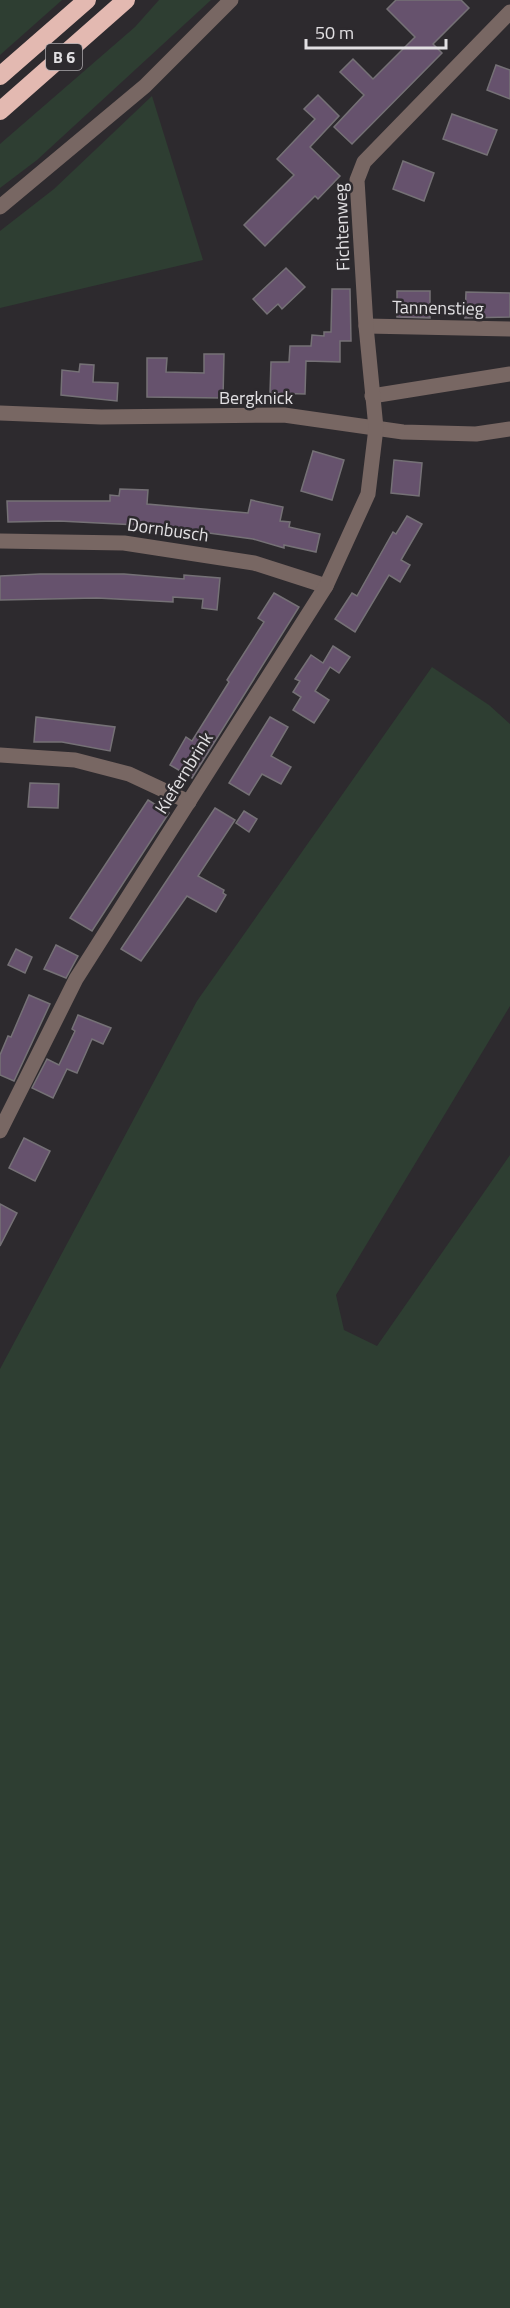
<svg xmlns="http://www.w3.org/2000/svg" width="510" height="2308" font-family="'Titillium Web',sans-serif">
  <style>
    .green { fill: #2e3e32 }
    .building { fill: #66526d; stroke: #757176; stroke-width: 1.5 }
    .lines { fill: none; stroke-linecap: round; stroke-linejoin: round }
    .minor { stroke: #786763; stroke-width: 15 }
    .highway { stroke: #e3b9b1; stroke-width: 18 }
    .labels { text-anchor: middle; stroke-width: 5; stroke-linejoin: round; paint-order: stroke }
    .shield { fill: #2d2a2e; stroke: #aca9ad; stroke-width: 1.5 }
    .shield-label { font-size: 16px; font-weight: bold; fill: #e2e0e3 }
    .street-label { font-size: 18px; fill: #e2e0e3; stroke: #2d2a2e }
  </style>
  <rect width="100%" height="100%" fill="#2d2a2e"/>
  <g class="green">
    <polygon points="0,0 62,0 0,55"/>
    <polygon points="159,0 211,0 37,160 0,188 0,144 135,27"/>
    <polygon points="152,96 203,260 0,308 0,231 54,189"/>
    <polygon points="432,667 489,705 510,724 510,1006 336,1295 344,1330 377,1346 510,1155 510,2308 0,2308 0,1369 197,1001"/>
  </g>
  <g class="building">
    <polygon points="396,0 461,0 469,8 433,44 442,53 352,144 334,127 364,95 340,72 353,59 373,79 415,37 387,9"/>
    <polygon points="496,65 510,70 510,99 487,90"/>
    <polygon points="318,95 339,116 310,147 340,176 318,199 315,196 265,246 244,225 294,175 277,159 315,119 304,109"/>
    <polygon points="452,114 497,130 487,155 443,139"/>
    <polygon points="403,161 434,173 424,201 393,189"/>
    <polygon points="286,268 305,287 282,309 278,304 267,314 253,299"/>
    <polygon points="332,289 350,289 351,341 340,341 340,362 306,361 305,394 270,393 271,362 289,362 290,346 311,346 312,335 324,336 324,332 331,332"/>
    <polygon points="397,291 430,291 430,318 397,317"/>
    <polygon points="466,292 510,293 510,317 465,318"/>
    <polygon points="204,354 224,354 223,398 147,397 147,358 167,358 166,372 204,373"/>
    <polygon points="80,364 94,365 93,382 118,383 117,401 61,395 62,370 79,372"/>
    <polygon points="313,451 344,460 332,500 301,491"/>
    <polygon points="394,460 422,463 419,496 391,493"/>
    <polygon points="120,489 148,490 147,504 248,513 251,500 283,507 280,521 290,522 289,527 320,534 316,552 284,545 284,548 253,539 157,526 59,521 8,522 7,501 110,501 110,495 119,496"/>
    <polygon points="407,516 422,524 401,560 410,565 400,582 389,575 355,632 335,619 352,593 357,596 393,532 396,534"/>
    <polygon points="40,574 124,574 184,579 184,575 220,578 217,610 202,608 203,599 173,597 173,602 97,598 0,600 0,576"/>
    <polygon points="274,593 299,607 192,778 170,765 186,737 192,741 229,682 227,680 264,622 258,618"/>
    <polygon points="333,646 350,657 339,673 330,667 315,691 329,700 314,723 293,710 301,697 293,692 300,681 295,679 311,655 323,663"/>
    <polygon points="36,717 115,727 110,751 62,742 34,742"/>
    <polygon points="270,717 288,727 271,756 291,767 281,784 262,774 249,795 229,783"/>
    <polygon points="30,783 59,784 58,808 28,807"/>
    <polygon points="148,800 169,813 92,931 70,918"/>
    <polygon points="215,808 235,820 198,876 224,890 223,893 226,895 216,912 187,896 141,961 121,949"/>
    <polygon points="244,811 257,819 249,832 236,823"/>
    <polygon points="56,945 78,956 66,978 44,969"/>
    <polygon points="16,949 32,957 25,973 8,965"/>
    <polygon points="29,995 50,1004 14,1081 0,1075 0,1055 8,1036 11,1037"/>
    <polygon points="78,1015 111,1028 103,1044 92,1039 77,1073 67,1069 53,1098 32,1088 47,1059 59,1065 75,1031 72,1029"/>
    <polygon points="24,1138 50,1151 35,1181 9,1168"/>
    <polygon points="0,1204 17,1213 0,1246"/>
  </g>
  <g class="lines">
    <g class="minor">
      <polyline points="0,207 145,86 231,0"/>
      <polyline points="366,326 510,329"/>
      <polyline points="372,396 510,374"/>
      <polyline points="0,413 101,417 284,415 403,432 476,434 510,429"/>
      <polyline points="0,541 124,543 254,563 326,586"/>
      <polyline points="0,755 75,760 129,774 189,802"/>
      <polyline points="0,1131 76,979 326,586 368,494 376,428 366,326 357,180 364,162 510,12"/>
    </g>
    <g class="highway">
      <polyline points="0,76 87,0"/>
      <polyline points="0,111 126,0"/>
    </g>
  </g>
  <g class="labels">
    <rect class="shield" x="46" y="44" width="36" height="26" rx="4.5"/>
    <g class="shield-label">
      <text x="64" y="63">B 6</text>
    </g>
    <g class="street-label">
      <text transform="translate(342 227) rotate(-92)" y="6">Fichtenweg</text>
      <text transform="translate(438 308) rotate(1)" y="6">Tannenstieg</text>
      <text x="256" y="404">Bergknick</text>
      <text transform="translate(168 530) rotate(8)" y="6">Dornbusch</text>
      <text transform="translate(184 773) rotate(-58)" y="6">Kiefernbrink</text>
    </g>
  </g>
  <path d="M306 39v9h140v-9" fill="none" stroke="#e2e0e3" stroke-width="3"/>
  <text x="315" y="39" font-size="18" fill="#e2e0e3" stroke="#2d2a2e" stroke-width="4.5" paint-order="stroke">50 m</text>
</svg>
